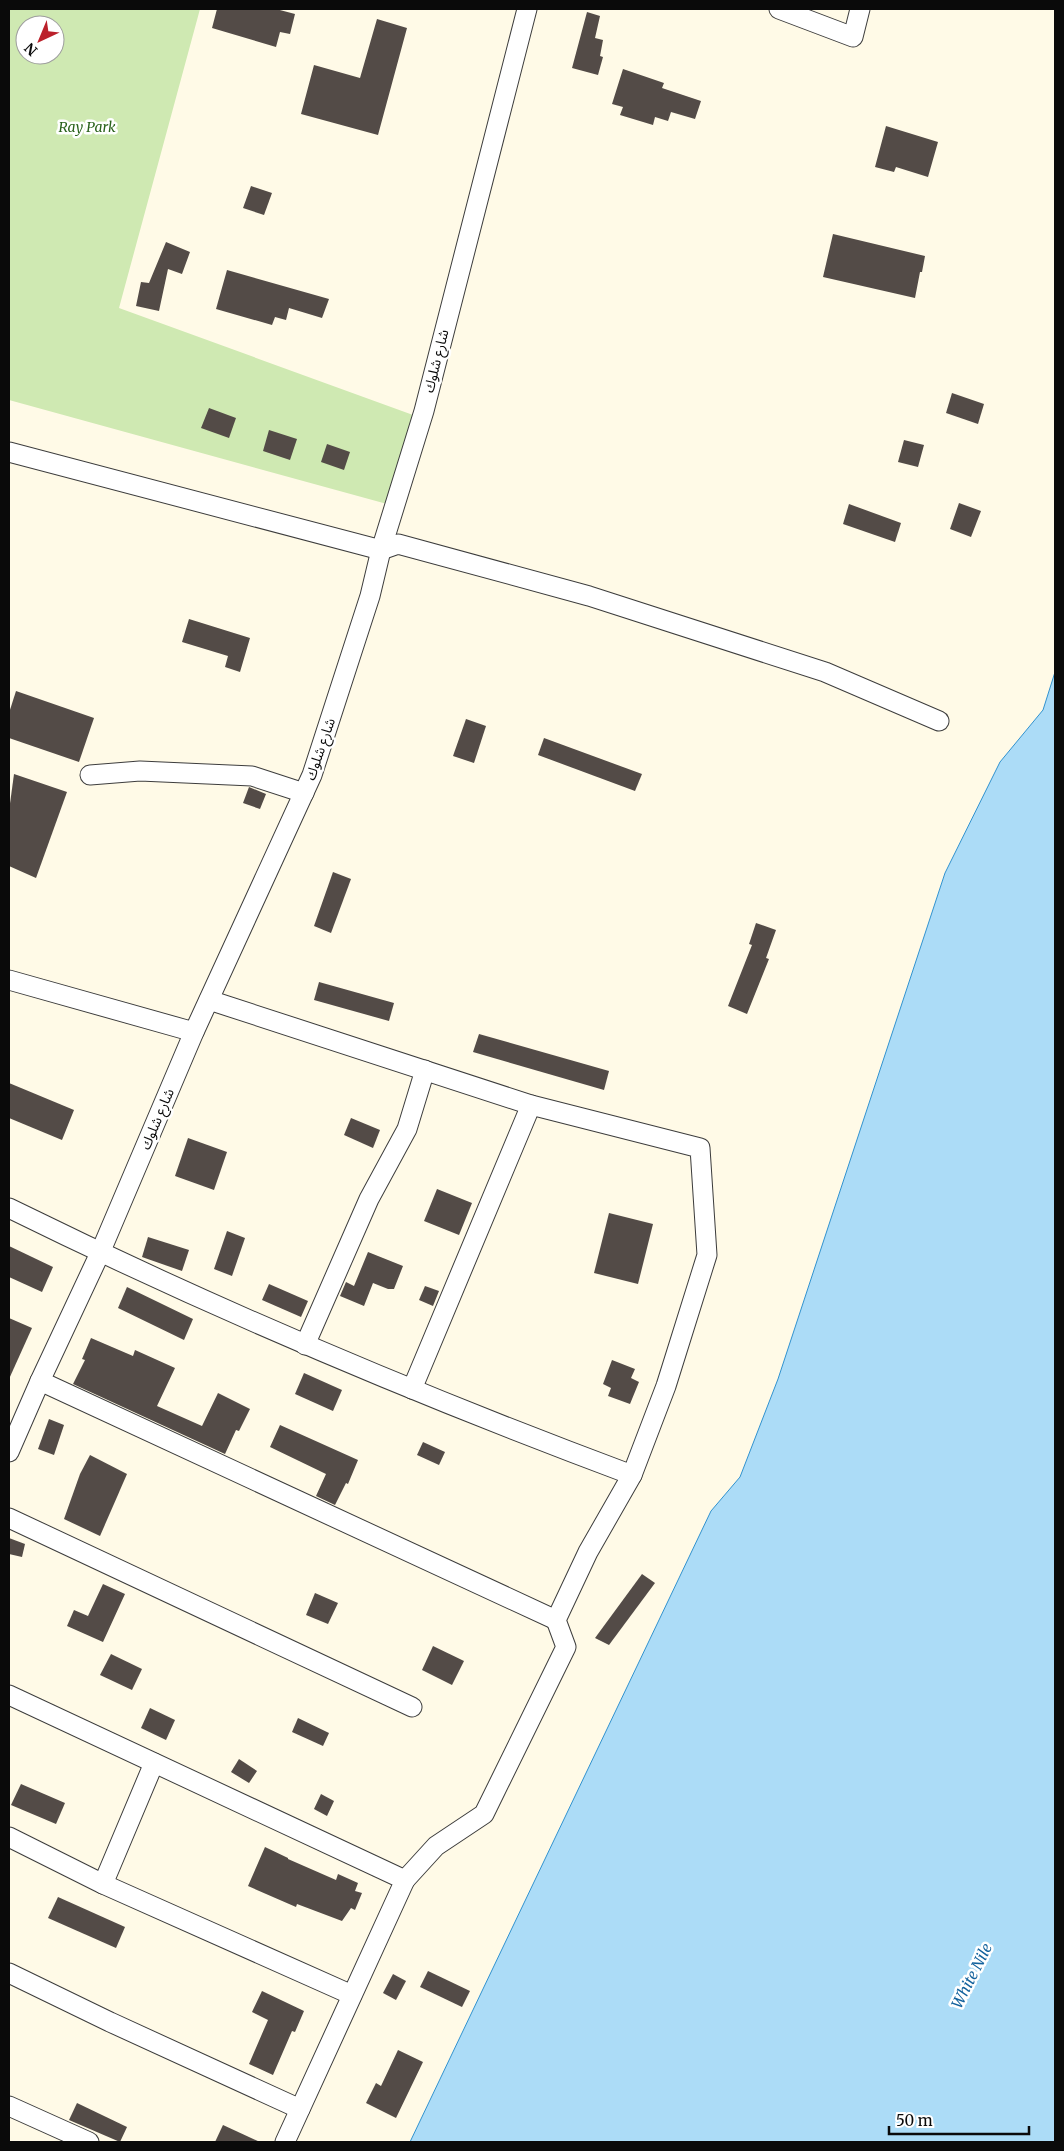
<svg xmlns="http://www.w3.org/2000/svg" width="1064" height="2151" font-family="Merriweather,'Noto Sans Arabic',serif">
  <style>
    .green { fill: #cfe9b2; fill-rule: evenodd }
    .water { fill: #acdcf7; stroke: #3192cf }
    .building { fill: #534b47 }
    .lines { fill: none; stroke-linecap: round; stroke-linejoin: round }
    .minor-casing { stroke: #3d3d3d; stroke-width: 21 }
    .minor { stroke: #fff; stroke-width: 19 }
    .labels { text-anchor: middle; stroke-width: 5; stroke-linejoin: round; paint-order: stroke }
    .park-label { font-size: 14px; font-style: italic; fill: #2a621b; stroke: #fff }
    .street-label { font-size: 14px; fill: #0a0a0a; stroke: #fff }
    .water-label { font-size: 15px; font-style: italic; fill: #13629d; stroke: #fff }
  </style>
  <rect width="100%" height="100%" fill="#fffae7"/>
  <path class="green" d="M 9,9 L 200,9 L 119,308 L 413,415 L 387,504 L 9,400 ZM 25,25 L 55,25 L 55,55 L 25,55 Z"/>
  <polygon class="water" points="1055,672 1055,2142 410,2142 711,1511 740,1477 778,1379 945,873 1000,762 1043,710"/>
  <g class="building">
    <polygon points="217,9 276,9 295,14 290,34 280,32 276,47 212,28"/>
    <polygon points="587,12 600,16 595,38 603,40 600,56 603,57 598,75 572,68"/>
    <polygon points="377,19 407,28 378,135 301,114 314,65 360,78"/>
    <polygon points="623,69 664,83 662,88 701,101 695,119 671,112 668,121 655,117 653,125 620,115 623,107 612,104"/>
    <polygon points="886,126 938,142 928,177 896,167 894,172 875,167"/>
    <polygon points="251,186 272,193 264,215 243,208"/>
    <polygon points="833,234 925,256 922,272 920,272 915,298 823,277"/>
    <polygon points="166,242 190,252 182,274 168,269 159,311 136,306 141,282 149,283"/>
    <polygon points="227,270 329,299 322,318 289,308 286,320 275,317 272,325 216,309"/>
    <polygon points="952,393 984,404 978,424 946,413"/>
    <polygon points="209,408 236,418 229,438 201,428"/>
    <polygon points="269,430 297,439 290,460 263,451"/>
    <polygon points="904,440 924,445 918,467 898,462"/>
    <polygon points="327,444 350,452 344,470 321,462"/>
    <polygon points="959,503 981,511 971,537 950,529"/>
    <polygon points="849,504 901,523 895,542 843,524"/>
    <polygon points="189,619 250,638 240,672 225,667 228,656 182,642"/>
    <polygon points="16,691 94,718 79,762 9,738 9,713"/>
    <polygon points="466,719 486,726 474,763 453,756"/>
    <polygon points="544,738 642,774 635,791 538,755"/>
    <polygon points="14,774 67,792 36,878 9,866 9,811"/>
    <polygon points="249,787 266,794 260,809 243,803"/>
    <polygon points="333,872 351,879 331,933 314,926"/>
    <polygon points="756,923 776,930 766,958 769,959 747,1014 728,1006 752,945 749,944"/>
    <polygon points="319,982 394,1003 389,1021 314,1000"/>
    <polygon points="479,1034 609,1071 604,1090 473,1052"/>
    <polygon points="9,1083 74,1110 62,1140 9,1118"/>
    <polygon points="351,1118 380,1130 373,1148 344,1135"/>
    <polygon points="188,1138 227,1152 214,1190 175,1176"/>
    <polygon points="437,1189 472,1203 459,1235 424,1221"/>
    <polygon points="609,1213 653,1224 638,1284 594,1273"/>
    <polygon points="227,1231 245,1238 232,1276 214,1269"/>
    <polygon points="148,1237 189,1250 182,1271 142,1257"/>
    <polygon points="9,1246 53,1267 42,1292 9,1277"/>
    <polygon points="368,1252 403,1266 394,1289 388,1289 373,1283 364,1306 340,1296 346,1282 354,1286"/>
    <polygon points="269,1284 308,1301 301,1317 262,1300"/>
    <polygon points="425,1286 439,1291 433,1306 419,1300"/>
    <polygon points="127,1287 193,1319 184,1340 118,1308"/>
    <polygon points="9,1318 32,1328 9,1379"/>
    <polygon points="91,1338 133,1356 135,1350 175,1368 157,1406 202,1426 218,1393 250,1409 239,1431 236,1430 225,1454 73,1384 85,1360 82,1359"/>
    <polygon points="612,1360 635,1369 631,1378 639,1382 630,1404 608,1396 611,1388 603,1384"/>
    <polygon points="304,1373 342,1390 333,1411 295,1394"/>
    <polygon points="49,1419 64,1425 54,1455 38,1449"/>
    <polygon points="280,1425 358,1460 348,1484 346,1483 335,1505 316,1496 326,1474 270,1447"/>
    <polygon points="423,1442 445,1452 439,1465 417,1455"/>
    <polygon points="90,1455 127,1474 100,1536 64,1519 80,1474"/>
    <polygon points="9,1538 25,1544 22,1557 9,1554"/>
    <polygon points="642,1574 655,1583 609,1645 595,1638"/>
    <polygon points="103,1584 125,1594 103,1642 67,1626 74,1610 88,1616"/>
    <polygon points="315,1593 338,1603 328,1624 306,1615"/>
    <polygon points="433,1646 464,1661 452,1685 422,1670"/>
    <polygon points="111,1654 142,1669 132,1690 100,1675"/>
    <polygon points="150,1708 175,1720 166,1740 141,1728"/>
    <polygon points="298,1718 329,1733 323,1746 292,1732"/>
    <polygon points="239,1759 257,1771 249,1783 231,1772"/>
    <polygon points="21,1784 65,1803 56,1824 11,1805"/>
    <polygon points="321,1794 334,1801 327,1816 314,1809"/>
    <polygon points="265,1847 288,1858 288,1859 336,1880 338,1874 358,1883 355,1891 362,1893 355,1910 351,1908 342,1921 297,1904 296,1907 248,1886"/>
    <polygon points="58,1897 125,1927 116,1948 48,1918"/>
    <polygon points="428,1971 470,1991 462,2007 420,1987"/>
    <polygon points="393,1974 406,1981 396,2000 383,1993"/>
    <polygon points="262,1991 304,2011 295,2032 292,2031 273,2075 249,2064 268,2020 252,2012"/>
    <polygon points="398,2050 423,2062 396,2118 366,2103 376,2083 381,2086"/>
    <polygon points="77,2103 127,2127 120,2142 69,2120"/>
    <polygon points="223,2125 260,2142 215,2142"/>
  </g>
  <g class="lines">
    <g class="minor-casing">
      <g id="minor">
        <polyline points="779,9 853,37 860,9"/>
        <polyline points="9,452 381,550 398,544 589,596 825,672 939,721"/>
        <polyline points="90,775 140,771 252,776 304,793"/>
        <polyline points="9,980 194,1032"/>
        <polyline points="209,1000 531,1105 700,1148 707,1255 666,1386 632,1475 588,1552 556,1620 566,1647 484,1814 436,1846 405,1880"/>
        <path d="M 9,1208 C 212,1308 420,1396 632,1475"/>
        <polyline points="305,1345 369,1199 407,1129 425,1070"/>
        <polyline points="40,1381 556,1620"/>
        <polyline points="412,1389 531,1105"/>
        <polyline points="9,1452 40,1381 100,1253 194,1032 312,775 370,596 381,550 424,411 527,9"/>
        <polyline points="9,1518 412,1707"/>
        <polyline points="9,1695 405,1880 285,2142"/>
        <polyline points="9,1837 103,1884 352,1995"/>
        <polyline points="103,1884 154,1763"/>
        <polyline points="9,1973 110,2022 300,2109"/>
        <polyline points="9,2106 89,2142"/>
      </g>
    </g>
    <use href="#minor" class="minor"/>
  </g>
  <g class="labels">
    <g class="park-label">
      <text x="87" y="132">Ray Park</text>
    </g>
    <g class="street-label">
      <text transform="translate(436 361) rotate(-76)" y="5">شارع شلوك</text>
      <text transform="translate(320 749) rotate(-71)" y="5">شارع شلوك</text>
      <text transform="translate(157 1119) rotate(-67)" y="5">شارع شلوك</text>
    </g>
    <g class="water-label">
      <text transform="translate(972 1976) rotate(-63)" y="5">White Nile</text>
    </g>
  </g>
  <rect width="1064" height="2151" fill="none" stroke="#0a0a0a" stroke-width="20"/>
  <g transform="translate(40 40) rotate(224)"><circle r="24" fill="#ffffff" stroke="#9d9d9d"/>
  <path d="M0-4L9 19L0 12L-9 19Z" fill="#bb212b"/>
  <text y="-8" font-size="14" font-weight="bold" text-anchor="middle" fill="#0a0a0a">N</text>
  </g>
  <path d="M889 2126v8h140v-8" fill="none" stroke="#0a0a0a" stroke-width="2.5"/>
  <text x="896" y="2126" font-size="15" fill="#0a0a0a" stroke="#ffffff" stroke-width="4" paint-order="stroke">50 m</text>
</svg>
